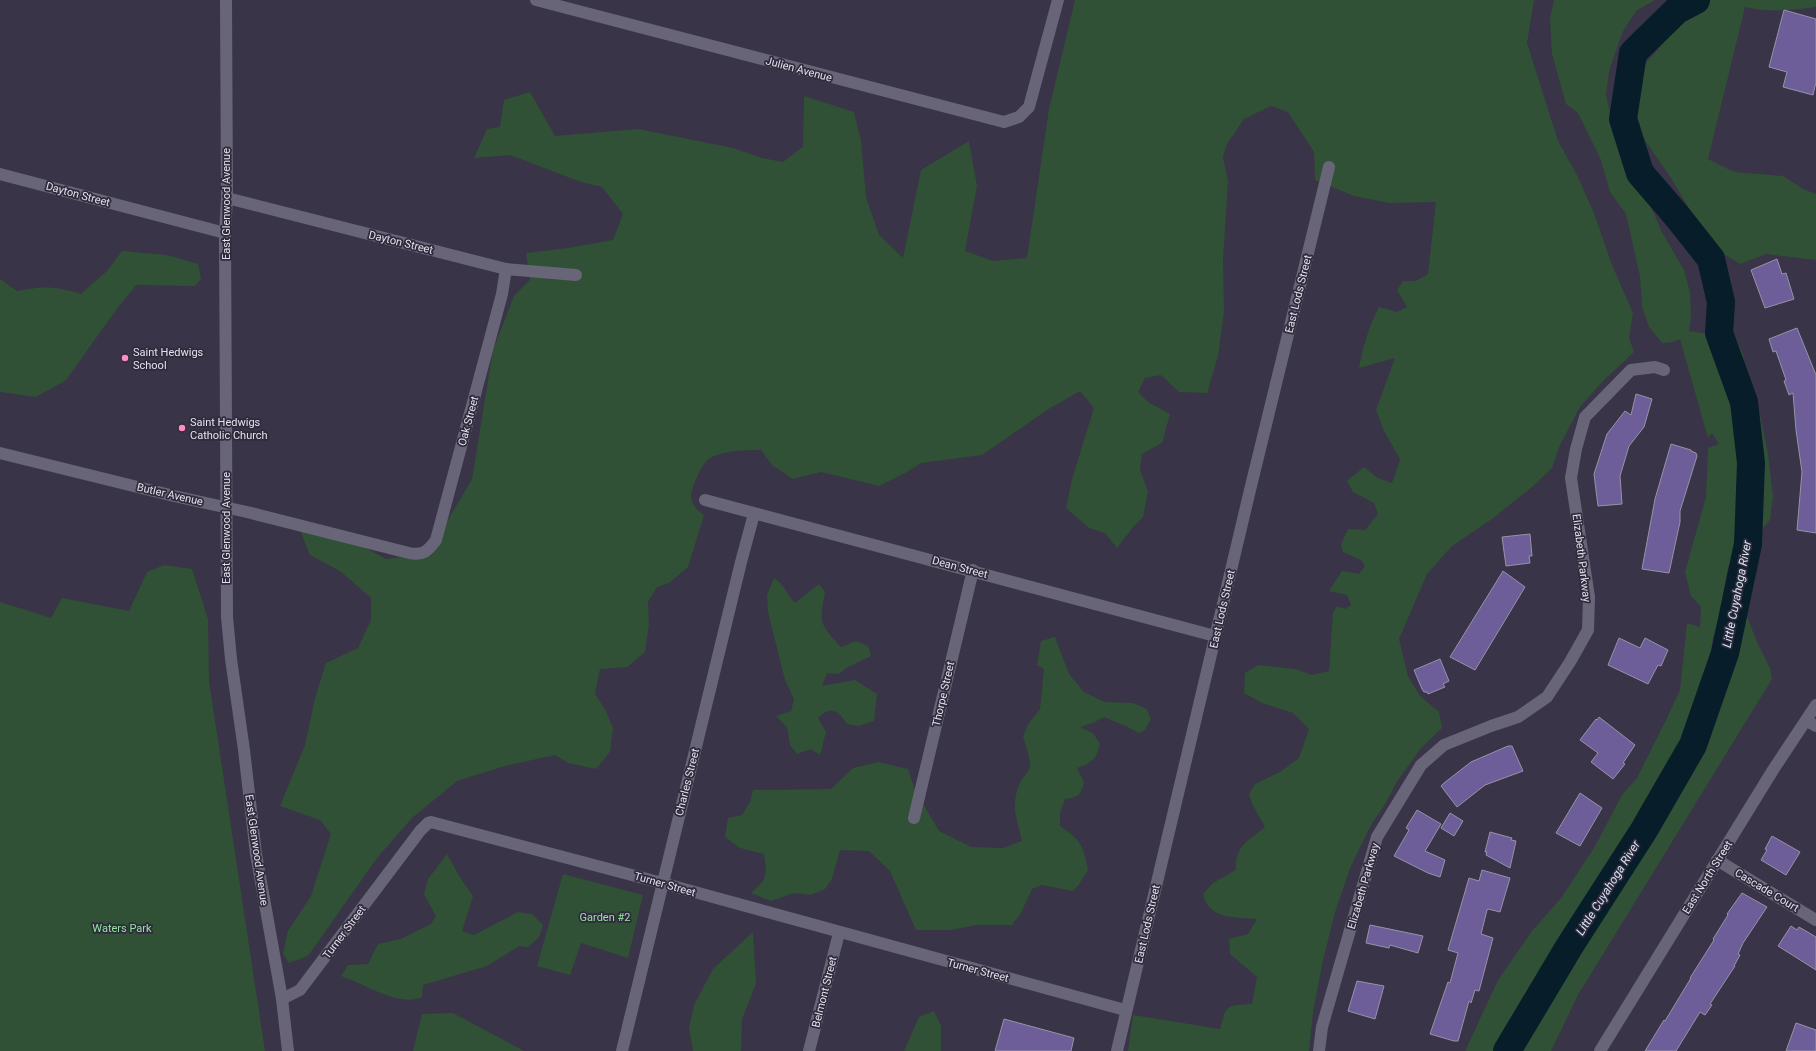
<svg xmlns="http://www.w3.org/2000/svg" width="1816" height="1051" font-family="Roboto,sans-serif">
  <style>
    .green { fill: #305135 }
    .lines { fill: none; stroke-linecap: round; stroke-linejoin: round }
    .river { stroke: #081d2a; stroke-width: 28 }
    .building { fill: #6d5d98; stroke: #9793a8 }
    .minor { stroke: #696579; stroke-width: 12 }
    .tertiary { stroke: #696579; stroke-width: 12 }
    .poi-dot { fill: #fd8ebf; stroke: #2f2a3c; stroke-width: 1.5 }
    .labels { text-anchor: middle; stroke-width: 3.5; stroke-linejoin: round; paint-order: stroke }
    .street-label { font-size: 11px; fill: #e4e1ed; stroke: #2f2a3c }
    .poi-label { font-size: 11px; fill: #e4e1ed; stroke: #2f2a3c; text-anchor: start }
    .park-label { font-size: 11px; fill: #94e4a0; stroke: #2f2a3c }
    .water-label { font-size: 12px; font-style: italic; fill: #d4e5f1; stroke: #2f2a3c }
  </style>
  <rect width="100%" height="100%" fill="#393447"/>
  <g class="green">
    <path d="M 1075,0 L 1534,0 L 1527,43 L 1558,141 L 1577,175 L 1594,213 L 1612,265 L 1633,313 L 1629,338 L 1634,352 L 1604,380 L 1580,407 L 1560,445 L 1552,468 L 1532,487 L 1492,519 L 1452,546 L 1427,574 L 1399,639 L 1408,676 L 1420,696 L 1439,712 L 1442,728 L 1421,748 L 1398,780 L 1384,806 L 1371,825 L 1351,866 L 1336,909 L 1323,960 L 1313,1012 L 1309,1051 L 1128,1051 L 1133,1015 L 1220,1029 C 1227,1004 1225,1006 1252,1004 L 1257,977 L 1230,954 L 1229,939 L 1248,934 L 1257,919 C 1235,917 1209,920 1203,894 L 1213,883 L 1236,870 C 1234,847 1249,840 1265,827 L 1252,804 L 1249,794 L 1255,784 L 1280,772 L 1299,758 L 1309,729 L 1293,713 L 1262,703 L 1244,693 L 1245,673 L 1258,665 L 1295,669 L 1312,675 L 1329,671 L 1333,613 L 1337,606 L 1345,609 L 1351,605 L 1347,595 L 1329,591 L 1342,571 L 1359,574 L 1365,566 L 1361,560 L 1343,552 L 1341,544 L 1348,529 L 1365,530 L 1378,514 L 1374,503 L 1353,492 L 1347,481 L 1364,467 L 1378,478 L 1392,483 L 1400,459 L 1384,431 L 1376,410 L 1395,358 L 1359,368 C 1363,346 1369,326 1379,307 L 1397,312 L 1407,307 L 1397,290 L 1403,281 L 1416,281 L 1428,274 L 1436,202 L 1390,203 L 1354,196 L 1315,180 L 1314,152 L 1288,112 L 1271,106 L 1244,119 L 1227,144 L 1223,157 L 1228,181 L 1223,260 L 1224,312 L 1218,356 L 1207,393 L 1179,392 L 1161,375 L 1145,378 L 1138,392 L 1148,402 L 1170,414 L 1162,443 L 1142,454 L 1140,469 L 1148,492 L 1143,517 L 1133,527 L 1117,548 L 1105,533 L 1089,528 L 1066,508 L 1072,479 L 1094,408 L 1080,391 L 1047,410 L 982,455 L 921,463 L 907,472 L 879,486 L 821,472 L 793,479 L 772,465 L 761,450 C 743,450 726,450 710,458 C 702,462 692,487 691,496 C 691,504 698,511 704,515 L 688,567 L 669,583 L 657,587 L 648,602 L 649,624 L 645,652 L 627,667 L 600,669 L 595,694 L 605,709 L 613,728 L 610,752 L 596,769 L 568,763 L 555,755 L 505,766 L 457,781 L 412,818 L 377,858 L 308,956 L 289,963 L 283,954 L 288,931 L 311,896 L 331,834 L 320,820 L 280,806 L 305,745 L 315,698 L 326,663 L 358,648 L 371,620 L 371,598 L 340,571 L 310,555 L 300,530 L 362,546 L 386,559 L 417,555 L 436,540 L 472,479 L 493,350 L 514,296 L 530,280 L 526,253 L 568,248 L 613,240 L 623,214 L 602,187 L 581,182 L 510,155 L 474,158 L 487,129 L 500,127 L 504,100 L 530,92 L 555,136 L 638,129 L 733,148 L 762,158 L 783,162 L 803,147 L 804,96 L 854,112 L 861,141 L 866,197 L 879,235 L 903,258 L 921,170 L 969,141 L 977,186 L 965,251 L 993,261 L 1027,258 L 1049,109 Z"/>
    <polygon points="1554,0 1655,0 1636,11 1623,31 1609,71 1606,95 1612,121 1626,151 1632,173 1645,193 1662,232 1684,270 1690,292 1691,317 1689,331 1735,338 1743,354 1746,381 1759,410 1768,454 1773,496 1770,520 1728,567 1719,618 1713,637 1705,693 1695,720 1682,736 1680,749 1638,823 1605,868 1551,960 1523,1009 1501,1051 1465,1051 1498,980 1532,931 1561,898 1594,848 1622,795 1637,778 1666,720 1680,690 1687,623 1700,627 1701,607 1691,596 1685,572 1706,497 1708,448 1719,444 1712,433 1708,438 1680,339 1673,342 1662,343 1649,327 1642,306 1640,276 1626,214 1610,192 1601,160 1578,113 1566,104 1552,54 1550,18"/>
    <path d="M 1711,0 L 1816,0 L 1816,7 C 1793,10 1769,13 1745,7 L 1708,159 L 1734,172 L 1783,176 L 1803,189 L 1816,194 L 1816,260 L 1766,254 L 1740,264 L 1711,246 L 1671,178 L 1644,139 L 1634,107 L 1636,75 L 1686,16 Z"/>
    <path d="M 122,251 L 167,255 L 198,264 L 201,279 L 195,286 L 136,285 L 116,310 L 66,380 L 36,397 L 0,392 L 0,279 L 17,291 C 44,286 55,286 81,294 L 108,270 Z"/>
    <polygon points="164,565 192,569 208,619 209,681 265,1051 0,1051 0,602 51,618 62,598 129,611 147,572"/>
    <path d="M 774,578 C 786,586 786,594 795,603 L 819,584 L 825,592 C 819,623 819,623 841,647 L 856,641 L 868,646 L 871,656 C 860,662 848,665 839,674 L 827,673 L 822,686 L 855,680 L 877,694 L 874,721 L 859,726 L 847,724 C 838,710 831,705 818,718 L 826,732 L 820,755 L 811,749 L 797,754 L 790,745 L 787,727 L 776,716 L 791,711 L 794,699 L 785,680 L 768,612 L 767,595 Z"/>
    <polygon points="1745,610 1756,640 1770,668 1772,679 1578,995 1551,1051 1516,1051 1542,1008 1553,994 1594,917 1630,862 1654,819 1707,735 1707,721 1724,681"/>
    <path d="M 1055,637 L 1069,674 L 1084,692 L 1105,702 L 1133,703 L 1147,709 L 1151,719 L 1145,730 L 1139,733 L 1128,727 L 1104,717 L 1093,723 L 1080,727 L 1093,733 L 1100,744 C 1096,760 1093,762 1077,768 L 1084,782 C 1081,796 1078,797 1065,799 L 1060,813 L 1060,826 C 1081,840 1083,845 1088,870 L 1078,886 L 1072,891 L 1042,885 L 1032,889 L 1022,911 L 1012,925 L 976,925 L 951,930 L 916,930 L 890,871 L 869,851 L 840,850 L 832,879 L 825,889 L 811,895 L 794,893 L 771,901 L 751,893 C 768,878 767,876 764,854 L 740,848 L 725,837 L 728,818 L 742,815 L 750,802 L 753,790 L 831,789 L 853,768 L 878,762 L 908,769 L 915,790 L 939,831 L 971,847 L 1003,848 L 1022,841 C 1017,819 1010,805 1020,783 C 1023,776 1030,772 1030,764 C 1030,757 1025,744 1023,736 L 1029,723 L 1040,709 L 1044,669 L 1037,665 L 1041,641 Z"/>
    <path d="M 447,854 L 459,876 L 473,896 L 462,931 L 474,935 L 518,912 L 532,914 L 543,925 L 539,937 L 528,947 L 519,946 L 487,966 L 423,985 L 422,997 C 400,1008 363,983 341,976 L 348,965 L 368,964 L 378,944 L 401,939 L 431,924 L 436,916 L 424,894 L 428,879 Z"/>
    <polygon points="563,874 643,895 628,958 581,943 570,975 537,966"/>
    <polygon points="753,932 756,984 742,1019 741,1051 693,1051 689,1028 694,1005 713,969"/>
    <polygon points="934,1011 941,1026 941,1051 904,1051 919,1017"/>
    <polygon points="453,1013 524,1051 413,1051 422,1014"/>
  </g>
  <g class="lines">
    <polyline class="river" points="1507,1051 1569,947 1644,830 1693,745 1725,653 1748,544 1751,463 1744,402 1719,333 1721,302 1711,259 1677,216 1640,173 1623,119 1633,53 1677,10 1696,0"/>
  </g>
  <g class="building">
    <polygon points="1784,10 1816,19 1816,82 1813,95 1783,87 1787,72 1769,67"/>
    <polygon points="1777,259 1782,274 1786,273 1794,299 1765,308 1751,270"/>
    <polygon points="1797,328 1816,375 1816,533 1797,530 1802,472 1796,430 1793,393 1789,395 1784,381 1786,380 1776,351 1773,352 1769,339"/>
    <polygon points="1636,394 1652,399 1644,427 1629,446 1620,476 1622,504 1598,506 1594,474 1607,434 1625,411 1631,415"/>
    <polygon points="1671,444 1691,450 1691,451 1696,453 1697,456 1680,511 1680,522 1669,573 1642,569 1655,499"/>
    <polygon points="1530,534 1532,556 1529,556 1530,563 1506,566 1502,537"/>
    <polygon points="1503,571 1525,587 1475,670 1450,657"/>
    <polygon points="1619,638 1640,648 1645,638 1668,650 1661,666 1658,665 1648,684 1608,665"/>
    <polygon points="1440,659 1449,681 1443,684 1445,687 1428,694 1427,692 1424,692 1422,689 1414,670"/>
    <polygon points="1599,717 1635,745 1623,763 1625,764 1613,779 1591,762 1598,753 1580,740 1596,719 1597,720"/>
    <polygon points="1508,746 1512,746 1523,771 1485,785 1457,807 1441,786 1444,783 1471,762"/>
    <polygon points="1580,793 1602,808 1580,846 1556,833"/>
    <polygon points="1417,810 1441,824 1425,851 1445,860 1440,877 1428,873 1394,856 1409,830 1406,828"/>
    <polygon points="1450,813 1463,821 1454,836 1441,828"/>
    <polygon points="1490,832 1512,838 1511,840 1516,841 1510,868 1486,855 1487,852 1485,852"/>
    <polygon points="1772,836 1800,852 1786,875 1761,860 1767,850 1765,849"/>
    <polygon points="1482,870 1510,878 1500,912 1488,909 1487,910 1481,934 1493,938 1479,991 1475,990 1471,1003 1469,1001 1458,1041 1454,1041 1430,1034 1448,982 1450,983 1458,953 1448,950 1469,878 1479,881"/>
    <polygon points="1742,893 1767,907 1743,943 1738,954 1740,955 1734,966 1735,966 1710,1004 1712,1005 1705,1015 1700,1012 1676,1051 1645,1051 1664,1020 1665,1021 1691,978 1690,978 1714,940 1713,939 1728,915 1727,914"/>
    <polygon points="1370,925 1423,936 1418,953 1390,945 1389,948 1366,943"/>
    <polygon points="1791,926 1797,930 1799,927 1816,937 1816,970 1778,946"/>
    <polygon points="1357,981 1384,986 1375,1019 1348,1011"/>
    <polygon points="1004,1019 1074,1038 1071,1051 995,1051"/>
    <polygon points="1796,1023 1816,1030 1816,1051 1786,1051"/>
  </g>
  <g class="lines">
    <g class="minor">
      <polyline points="536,0 1004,122 1019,117 1029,107 1058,0"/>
      <polyline points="227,198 506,269 576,275"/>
      <path d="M 0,453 L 174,496 L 247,512 L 409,553 C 423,556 428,551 436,540 L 502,294 L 506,269"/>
      <polyline points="705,500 1215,636"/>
      <polyline points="1807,721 1816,726"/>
      <polyline points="914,818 973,570"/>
      <polyline points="1717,860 1816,920"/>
      <polyline points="282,999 300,990 420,831 428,823 431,822 662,883 1125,1010"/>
      <polyline points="622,1051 741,562 754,514"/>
      <polyline points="809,1051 839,933"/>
      <polyline points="1117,1051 1250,490 1329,167"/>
      <polyline points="1319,1051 1322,1027 1377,837 1421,765 1444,745 1491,726 1518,717 1547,697 1570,662 1588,630 1589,597 1571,478 1576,449 1585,417 1631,370 1655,367 1664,370"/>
    </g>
    <g class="tertiary">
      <polyline points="226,0 227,198 225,233 227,617 231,659 244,750 256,854 282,999 288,1051"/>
      <polyline points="0,174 225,233"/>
      <polyline points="1600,1051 1773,770 1816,705"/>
    </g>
  </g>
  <g class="poi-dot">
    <circle cx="125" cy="358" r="4"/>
    <circle cx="182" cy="428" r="4"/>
  </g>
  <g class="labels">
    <g class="street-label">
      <text transform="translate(799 69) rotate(15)" y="4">Julien Avenue</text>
      <text transform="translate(78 194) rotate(15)" y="4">Dayton Street</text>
      <text transform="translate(226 204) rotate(-90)" y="4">East Glenwood Avenue</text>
      <text transform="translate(401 242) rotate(14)" y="4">Dayton Street</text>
      <text transform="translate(1298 294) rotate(-76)" y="4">East Lods Street</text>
      <text transform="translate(468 421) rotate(-75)" y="4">Oak Street</text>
      <text transform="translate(170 494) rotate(13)" y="4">Butler Avenue</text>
      <text transform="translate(226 528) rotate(-90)" y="4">East Glenwood Avenue</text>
      <text transform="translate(1582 558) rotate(83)" y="4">Elizabeth Parkway</text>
      <text transform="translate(960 567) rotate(15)" y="4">Dean Street</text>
      <text transform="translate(1222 609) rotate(-77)" y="4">East Lods Street</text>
      <text transform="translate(943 694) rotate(-77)" y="4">Thorpe Street</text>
      <text transform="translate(687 782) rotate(-76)" y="4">Charles Street</text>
      <text transform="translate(257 850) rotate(82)" y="4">East Glenwood Avenue</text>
      <text transform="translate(1707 877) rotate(-58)" y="4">East North Street</text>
      <text transform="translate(665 884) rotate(16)" y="4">Turner Street</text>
      <text transform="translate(1363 886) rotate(-74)" y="4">Elizabeth Parkway</text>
      <text transform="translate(1767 890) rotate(31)" y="4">Cascade Court</text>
      <text transform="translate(1147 924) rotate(-77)" y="4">East Lods Street</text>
      <text transform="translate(344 932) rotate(-53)" y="4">Turner Street</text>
      <text transform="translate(978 970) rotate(15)" y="4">Turner Street</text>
      <text transform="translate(824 992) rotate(-76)" y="4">Belmont Street</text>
    </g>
    <g class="poi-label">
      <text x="133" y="356">Saint Hedwigs<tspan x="133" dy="13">School</tspan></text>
      <text x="190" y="426">Saint Hedwigs<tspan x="190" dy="13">Catholic Church</tspan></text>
    </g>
    <g class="park-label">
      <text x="605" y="921">Garden #2</text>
      <text x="122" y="932">Waters Park</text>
    </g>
    <g class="water-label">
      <text transform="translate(1737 594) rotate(-79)" y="4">Little Cuyahoga River</text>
      <text transform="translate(1608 888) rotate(-58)" y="4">Little Cuyahoga River</text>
    </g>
  </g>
</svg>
